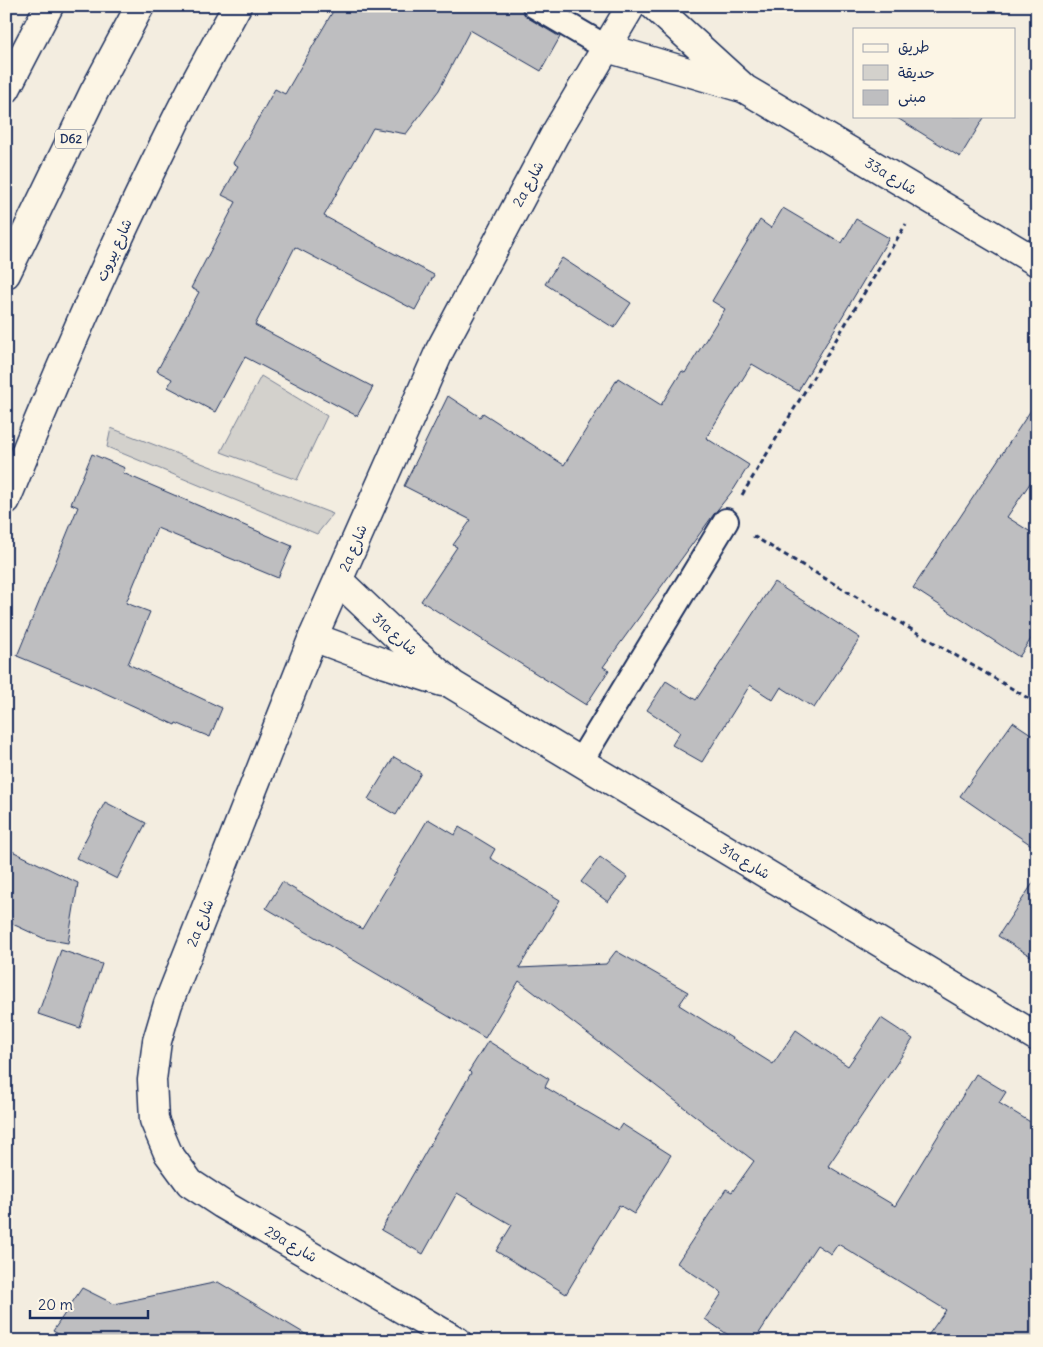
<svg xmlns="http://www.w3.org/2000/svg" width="1043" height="1347" font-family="Delius,'Playpen Sans Arabic',sans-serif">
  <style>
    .green { fill: #d3d1cc; stroke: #778095 }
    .building { fill: #bebec0; stroke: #1b2f5e }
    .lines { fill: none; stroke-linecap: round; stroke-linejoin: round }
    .service-casing { stroke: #1b2f5e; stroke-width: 28 }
    .minor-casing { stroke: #1b2f5e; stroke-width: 31 }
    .secondary-casing { stroke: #1b2f5e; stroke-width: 31 }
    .primary-casing { stroke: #1b2f5e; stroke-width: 31 }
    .path { stroke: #1b2f5e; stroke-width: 3; stroke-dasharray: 5 4; stroke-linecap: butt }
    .service { stroke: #fcf5e5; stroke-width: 24 }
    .minor { stroke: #fcf5e5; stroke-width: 28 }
    .secondary { stroke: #fcf5e5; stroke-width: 28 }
    .primary { stroke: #fcf5e5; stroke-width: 28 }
    .labels { text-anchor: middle; stroke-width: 5; stroke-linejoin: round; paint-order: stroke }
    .shield { fill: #fcf5e5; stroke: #5e6a86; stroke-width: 1 }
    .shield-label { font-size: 12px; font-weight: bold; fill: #1b2f5e }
    .street-label { font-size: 14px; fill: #1b2f5e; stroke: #fcf5e5 }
  </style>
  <rect width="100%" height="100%" fill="#f3ede0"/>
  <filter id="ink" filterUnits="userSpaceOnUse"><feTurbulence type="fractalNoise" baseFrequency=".02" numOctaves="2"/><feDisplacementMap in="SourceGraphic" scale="10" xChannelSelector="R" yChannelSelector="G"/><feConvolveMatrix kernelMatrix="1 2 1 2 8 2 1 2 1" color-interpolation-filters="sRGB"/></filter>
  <g filter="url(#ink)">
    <g class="green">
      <polygon points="261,376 327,416 297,480 221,452"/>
      <polygon points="111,428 333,514 317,534 107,447"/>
    </g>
    <g class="building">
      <polygon points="336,6 521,6 523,12 528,18 560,37 541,71 470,30 439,90 406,134 373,128 324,216 434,275 415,310 295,247 255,325 373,387 357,416 245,357 215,412 168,387 172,379 157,371 199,292 191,288 236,202 222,195 238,166 233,163 275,89 285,94"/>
      <polygon points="894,116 985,116 960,157"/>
      <polygon points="783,208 842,243 856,219 889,238 798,391 752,364 706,438 749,465 734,489 714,514 603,667 609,670 586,705 421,601 457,547 453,545 471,520 404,486 448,396 480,417 483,413 564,465 618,378 661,405 682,371 685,373 725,309 712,301 760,220 771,228"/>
      <polygon points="562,258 631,303 614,328 545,284"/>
      <polygon points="1037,401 1037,473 1007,517 1037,536 1037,630 1019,657 913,588"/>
      <polygon points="92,454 125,468 123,473 292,546 278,578 157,528 126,603 150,612 128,664 222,708 210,737 176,723 175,725 92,687 17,656 78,507 71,504"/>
      <polygon points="774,582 860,638 814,708 781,687 773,700 750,685 702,762 672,745 680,732 647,710 666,681 696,700"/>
      <polygon points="1013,722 1037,738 1037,849 960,796"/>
      <polygon points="394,757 421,773 396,815 368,799"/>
      <polygon points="105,802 146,823 117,879 76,858"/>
      <polygon points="428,819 455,835 459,827 495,849 490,858 560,900 519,968 606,964 616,951 688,992 679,1005 773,1064 796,1030 848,1066 881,1018 913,1039 828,1166 895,1206 976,1074 1006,1092 999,1103 1037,1126 1037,1341 924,1341 946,1310 838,1244 831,1254 817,1245 754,1341 737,1341 705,1319 722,1293 677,1263 726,1189 732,1192 754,1161 519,981 485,1038 266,908 282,882 362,929"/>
      <polygon points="6,848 78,883 68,943 45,939 6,921"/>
      <polygon points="600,857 627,877 608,902 581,882"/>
      <polygon points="1037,877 1037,960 998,936"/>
      <polygon points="61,950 102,964 80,1028 38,1014"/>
      <polygon points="488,1041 549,1079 545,1087 618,1130 622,1124 671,1155 634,1214 619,1205 566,1294 496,1251 512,1225 457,1193 423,1254 381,1230 471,1073 469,1071"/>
      <polygon points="218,1282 317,1341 71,1341 53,1331 82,1288 114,1304"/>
    </g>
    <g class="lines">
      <g class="service-casing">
        <g id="service">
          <polyline points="535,6 607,48"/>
          <polyline points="580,762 726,521"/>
        </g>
      </g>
      <g class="minor-casing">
        <g id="minor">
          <polyline points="654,6 745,89 1037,262"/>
          <polyline points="607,48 739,87"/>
          <polyline points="339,581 401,640 453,685 1037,1037"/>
          <polyline points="313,637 386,664 442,682"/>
          <polyline points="457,1341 222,1204 190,1183 168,1153 154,1120 152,1080 157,1041 168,1004 313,637 440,350 555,134 631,6"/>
        </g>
      </g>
      <g class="secondary-casing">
        <path id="secondary" d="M 6,500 C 56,375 111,250 171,130 C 191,88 215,47 237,6"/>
      </g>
      <g class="primary-casing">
        <g id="primary">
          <polyline points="6,89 49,6"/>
          <polyline points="6,274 94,92 140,6"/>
          <polyline points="6,485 19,467"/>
        </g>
      </g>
      <g class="path">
        <polyline points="742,495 906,224"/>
        <polyline points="753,536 1033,701 1037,694"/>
      </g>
      <use href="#service" class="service"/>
      <use href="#minor" class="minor"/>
      <use href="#secondary" class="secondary"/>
      <use href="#primary" class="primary"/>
    </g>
  </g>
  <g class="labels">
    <rect class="shield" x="55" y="129.5" width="32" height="19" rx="4"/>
    <g class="shield-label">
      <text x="71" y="143">D62</text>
    </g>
    <g class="street-label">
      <text transform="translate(891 176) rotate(31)" y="5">33a شارع</text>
      <text transform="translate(528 184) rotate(-62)" y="5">2a شارع</text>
      <text transform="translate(114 250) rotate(-66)" y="5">شارع بيروت</text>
      <text transform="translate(353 548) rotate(-67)" y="5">2a شارع</text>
      <text transform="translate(395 634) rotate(42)" y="5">31a شارع</text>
      <text transform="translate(745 861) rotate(31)" y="5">31a شارع</text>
      <text transform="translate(200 923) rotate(-68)" y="5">2a شارع</text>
      <text transform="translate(291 1244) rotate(30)" y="5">29a شارع</text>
    </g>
  </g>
  <rect width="1043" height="1347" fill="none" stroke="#fcf5e5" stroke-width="25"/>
  <rect x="12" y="12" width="1018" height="1322" fill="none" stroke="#1b2f5e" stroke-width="2" filter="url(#ink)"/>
  <rect x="853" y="28" width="162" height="90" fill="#fcf5e5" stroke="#a2a6af"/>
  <rect x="863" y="44" width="25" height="8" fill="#fcf5e5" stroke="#a2a6af"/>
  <text x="898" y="52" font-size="15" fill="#1b2f5e">طريق</text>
  <rect x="863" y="65" width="25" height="15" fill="#d3d1cc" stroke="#a2a6af"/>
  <text x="898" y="78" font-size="15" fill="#1b2f5e">حديقة</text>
  <rect x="863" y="90" width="25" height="15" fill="#bebec0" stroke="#a2a6af"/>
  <text x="898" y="102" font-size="15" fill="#1b2f5e">مبنى</text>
  <path d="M30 1310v8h118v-8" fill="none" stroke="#1b2f5e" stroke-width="2.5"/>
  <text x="38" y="1310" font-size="15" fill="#1b2f5e" stroke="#fcf5e5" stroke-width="4" paint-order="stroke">20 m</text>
</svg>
